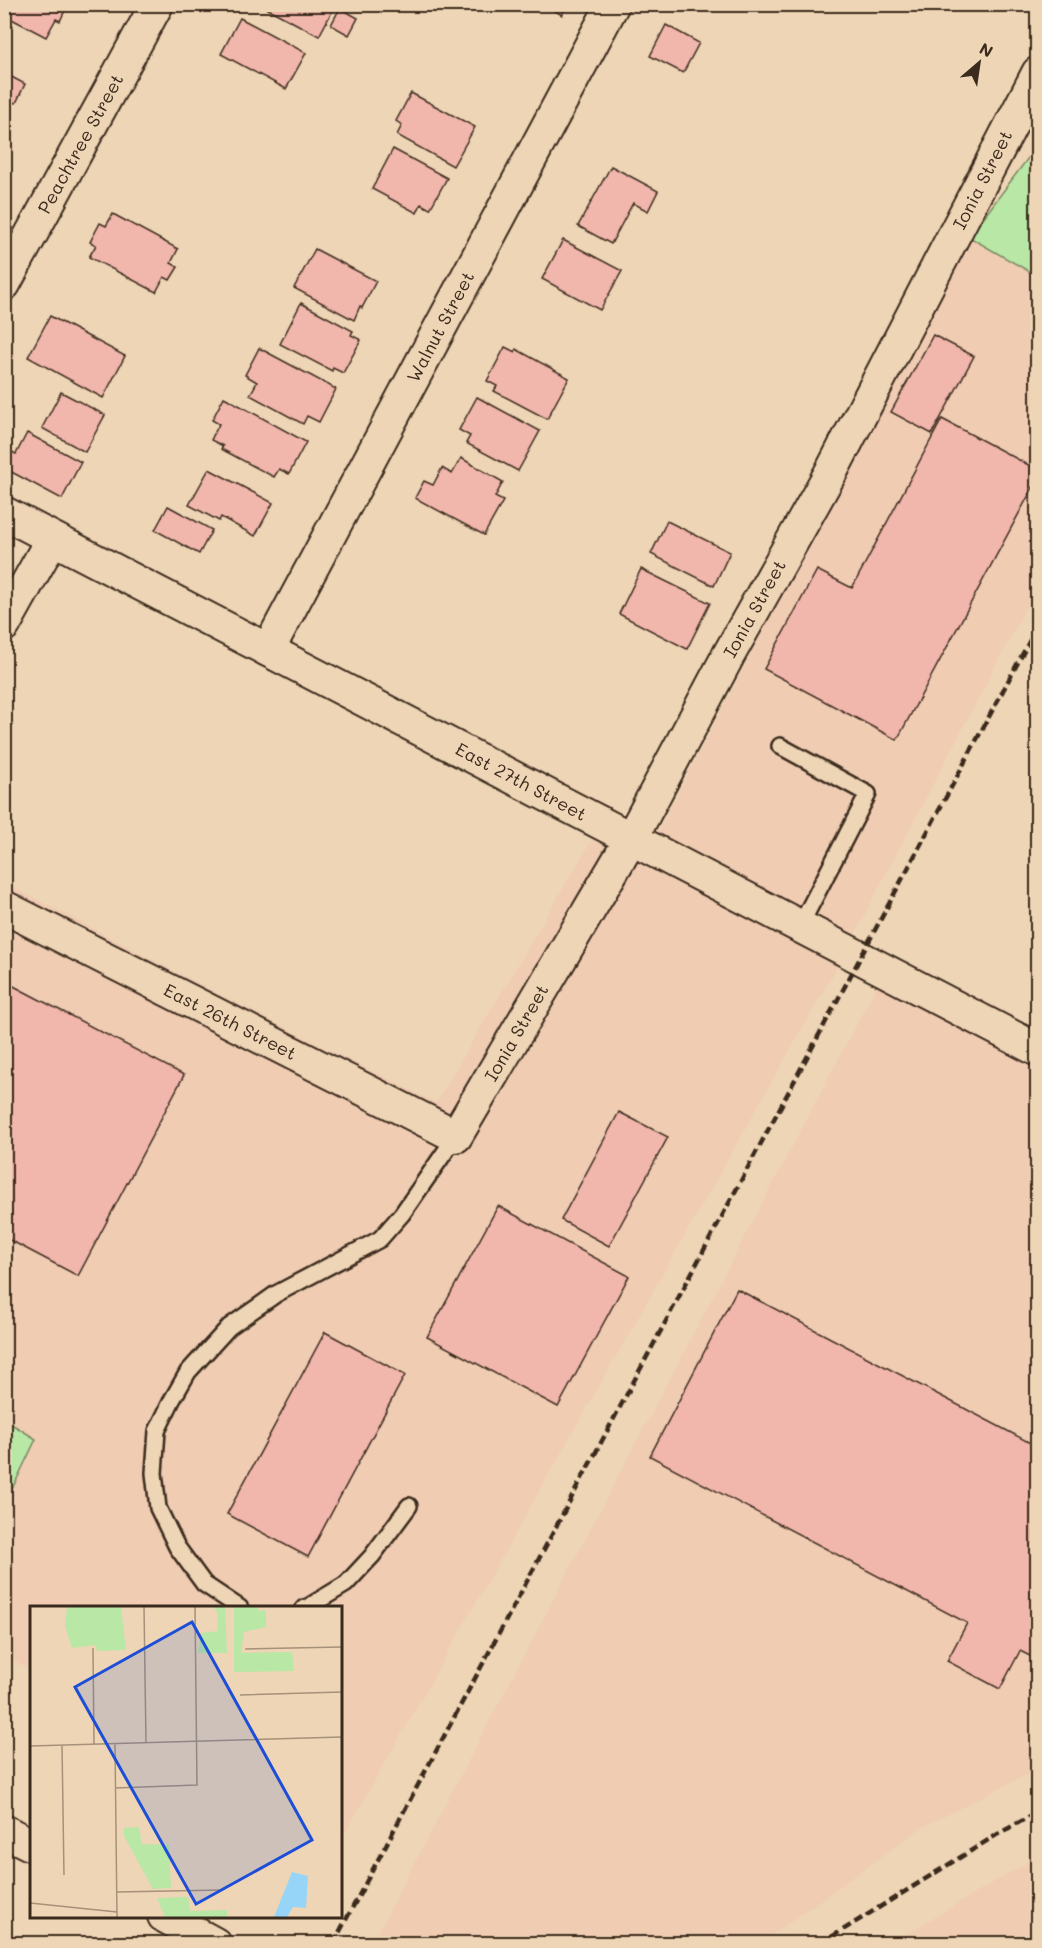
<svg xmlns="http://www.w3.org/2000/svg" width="1042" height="1948" font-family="Mali,sans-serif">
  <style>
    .built { fill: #efccb2 }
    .green { fill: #b8e7a6; stroke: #7a8862; stroke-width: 1.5 }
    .building { fill: #f1b6ac; stroke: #3b2a1e; stroke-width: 1.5 }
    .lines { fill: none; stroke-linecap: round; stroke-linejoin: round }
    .lane-casing { stroke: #3b2a1e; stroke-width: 20 }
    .street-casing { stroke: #3b2a1e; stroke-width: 36 }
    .lane { stroke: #eed5b5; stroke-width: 15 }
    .street { stroke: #eed5b5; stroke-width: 32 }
    .rail { stroke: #3b2a1e; stroke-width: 4.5; stroke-dasharray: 9 4.5; stroke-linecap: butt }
    .labels { text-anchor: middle; stroke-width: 6; stroke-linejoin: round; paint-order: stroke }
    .street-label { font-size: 18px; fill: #3b2a1e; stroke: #eed5b5 }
    .inset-road { fill: none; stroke: #a69179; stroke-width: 1.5 }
    .view { fill: #1d4ed8; fill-opacity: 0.15; stroke: #1d4ed8; stroke-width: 3 }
    .inset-edge { fill: none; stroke: #3b2a1e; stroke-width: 3 }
  </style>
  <rect width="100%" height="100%" fill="#eed5b5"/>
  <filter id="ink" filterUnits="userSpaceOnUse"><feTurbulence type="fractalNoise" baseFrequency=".0167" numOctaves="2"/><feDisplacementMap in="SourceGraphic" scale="12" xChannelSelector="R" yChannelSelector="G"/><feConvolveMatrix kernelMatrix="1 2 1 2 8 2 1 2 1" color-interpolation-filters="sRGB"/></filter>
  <g filter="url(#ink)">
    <g class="built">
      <polygon points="969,237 1037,276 1037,586 837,967 346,1831 340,1828 340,1608 32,1608 31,1670 5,1656 4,1504 36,1439 5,1420 5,883 263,1017 436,1103 592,840 641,864"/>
      <polygon points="877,986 1037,1069 1037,1769 921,1828 760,1943 372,1944"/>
      <polygon points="1037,1857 1037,1943 891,1943"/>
    </g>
    <g class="green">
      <polygon points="1037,146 1037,276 969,237"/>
      <polygon points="5,1420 36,1439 5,1504"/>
    </g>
    <g class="building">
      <polygon points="4,4 68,4 60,21 56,19 46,37 4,15"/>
      <polygon points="259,4 336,4 319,36"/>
      <polygon points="543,4 567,4 562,15"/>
      <polygon points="340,8 358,18 349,35 331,25"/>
      <polygon points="240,18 306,53 286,89 221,54"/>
      <polygon points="666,25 699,43 683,73 650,56"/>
      <polygon points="4,73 25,84 16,103 12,102 4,116"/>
      <polygon points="411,93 475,127 453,166 397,135 402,125 396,121"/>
      <polygon points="393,149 447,178 430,209 421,204 417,213 372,189"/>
      <polygon points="611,166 658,191 648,211 633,203 611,244 578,226"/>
      <polygon points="113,214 178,249 171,263 178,267 170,280 164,277 156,292 89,257 96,245 90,242 100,223 106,226"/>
      <polygon points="563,240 622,271 600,310 542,279"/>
      <polygon points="315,249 376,281 362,308 360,306 354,320 294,288"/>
      <polygon points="301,303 353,331 351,335 361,340 343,373 333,368 332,371 280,344"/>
      <polygon points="50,316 125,356 103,398 28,357"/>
      <polygon points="933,335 974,356 932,434 891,412"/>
      <polygon points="505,347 515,352 516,349 569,378 547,419 494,391 497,386 487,381"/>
      <polygon points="259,348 336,389 319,422 307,416 303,424 250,395 257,382 245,375"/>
      <polygon points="61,392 105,415 85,452 42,428"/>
      <polygon points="224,397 306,442 289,474 279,469 274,477 221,449 223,446 211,440 219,424 212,420"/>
      <polygon points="477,397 540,431 518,471 466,443 470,436 459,430"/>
      <polygon points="942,419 1038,470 1038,478 897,740 764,669 817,570 852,588"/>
      <polygon points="27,433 81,462 62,499 4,468 4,448 16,454"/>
      <polygon points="461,458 503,482 495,497 503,501 484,535 415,498 424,481 433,485 442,468 452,474"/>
      <polygon points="209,469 273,503 255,536 221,517 219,521 189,505"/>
      <polygon points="168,506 212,530 199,554 155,530"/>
      <polygon points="667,521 730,552 714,586 651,554"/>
      <polygon points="641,569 710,603 687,649 619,614"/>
      <polygon points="4,981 184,1075 78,1276 4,1237"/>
      <polygon points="619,1112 668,1137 609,1246 561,1220"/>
      <polygon points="498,1206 629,1276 558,1407 427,1337"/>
      <polygon points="737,1289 1038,1447 1038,1660 1020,1651 1000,1689 947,1661 967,1623 650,1456"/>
      <polygon points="325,1332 405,1375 308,1557 227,1514"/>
    </g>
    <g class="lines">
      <g class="lane-casing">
        <g id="lane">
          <polyline points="780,746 868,794 800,926"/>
          <polyline points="240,1608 204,1584 177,1547 158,1508 154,1473 157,1431 172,1400 188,1372 229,1327 276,1294 380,1239 402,1214 456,1136"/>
          <polyline points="304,1608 308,1607 346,1584 372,1556 409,1506"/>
        </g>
      </g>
      <g class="street-casing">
        <g id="street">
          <polyline points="4,284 157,4"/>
          <polyline points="4,513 1038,1050"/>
          <polyline points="4,625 52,539"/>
          <polyline points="268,650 613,4"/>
          <polyline points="4,907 456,1136 631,839 728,656 831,472 1038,73"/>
          <polyline points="4,1831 32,1845"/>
          <polyline points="164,1916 215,1944"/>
        </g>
      </g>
      <use href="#lane" class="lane"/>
      <use href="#street" class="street"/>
      <g class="rail">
        <polyline points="333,1944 1038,625"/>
        <polyline points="820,1944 998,1834 1038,1812"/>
      </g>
    </g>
  </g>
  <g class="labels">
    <g class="street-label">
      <text transform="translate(81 144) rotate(-61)" y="6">Peachtree Street</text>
      <text transform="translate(983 180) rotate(-63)" y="6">Ionia Street</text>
      <text transform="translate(441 327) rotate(-62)" y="6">Walnut Street</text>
      <text transform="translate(755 609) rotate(-61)" y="6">Ionia Street</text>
      <text transform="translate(521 782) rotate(28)" y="6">East 27th Street</text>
      <text transform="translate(230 1022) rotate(27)" y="6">East 26th Street</text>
      <text transform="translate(517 1033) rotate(-60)" y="6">Ionia Street</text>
    </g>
  </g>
  <g transform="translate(30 1606)">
    <rect width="312" height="312" fill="#eed5b5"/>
    <path d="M 37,1 L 91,1 L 96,44 L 67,45 L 66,39 L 42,42 L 35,20 ZM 183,1 L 195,1 L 197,47 L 168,47 L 171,27 L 188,25 L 187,5 ZM 204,1 L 228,1 L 228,4 L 236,5 L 236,21 L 214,26 L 211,47 L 262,46 L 264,65 L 204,66 ZM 109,221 L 112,238 L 139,239 L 141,282 L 123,283 L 94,230 L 94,222 ZM 158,291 L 160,305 L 197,304 L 197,311 L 135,311 L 127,292 Z" fill="#b8e7a6"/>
    <path d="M 262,266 L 278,270 L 276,302 L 263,301 L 257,311 L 244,311 Z" fill="#96d5f8"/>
    <path class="inset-road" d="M 114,1 L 116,137M 63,42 L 64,138M 215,43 L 312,41M 210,89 L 312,86M 85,138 L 87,311M 32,139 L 34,269M 0,140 L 312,131M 85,182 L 167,179 L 165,1M 86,286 L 192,284M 0,297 L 87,306"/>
    <path class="view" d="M 162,16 L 282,234 L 166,298 L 45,81 Z"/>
    <rect width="312" height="312" class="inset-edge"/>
  </g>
  <rect width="1042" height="1948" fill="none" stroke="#eed5b5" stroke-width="24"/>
  <rect x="12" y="12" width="1018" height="1924" fill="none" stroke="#3b2a1e" stroke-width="2" filter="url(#ink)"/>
  <g transform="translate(979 63) rotate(29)" stroke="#eed5b5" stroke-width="4.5" paint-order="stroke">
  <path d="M0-4.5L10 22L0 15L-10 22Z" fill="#3b2a1e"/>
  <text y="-9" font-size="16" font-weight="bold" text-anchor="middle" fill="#3b2a1e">N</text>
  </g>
</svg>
